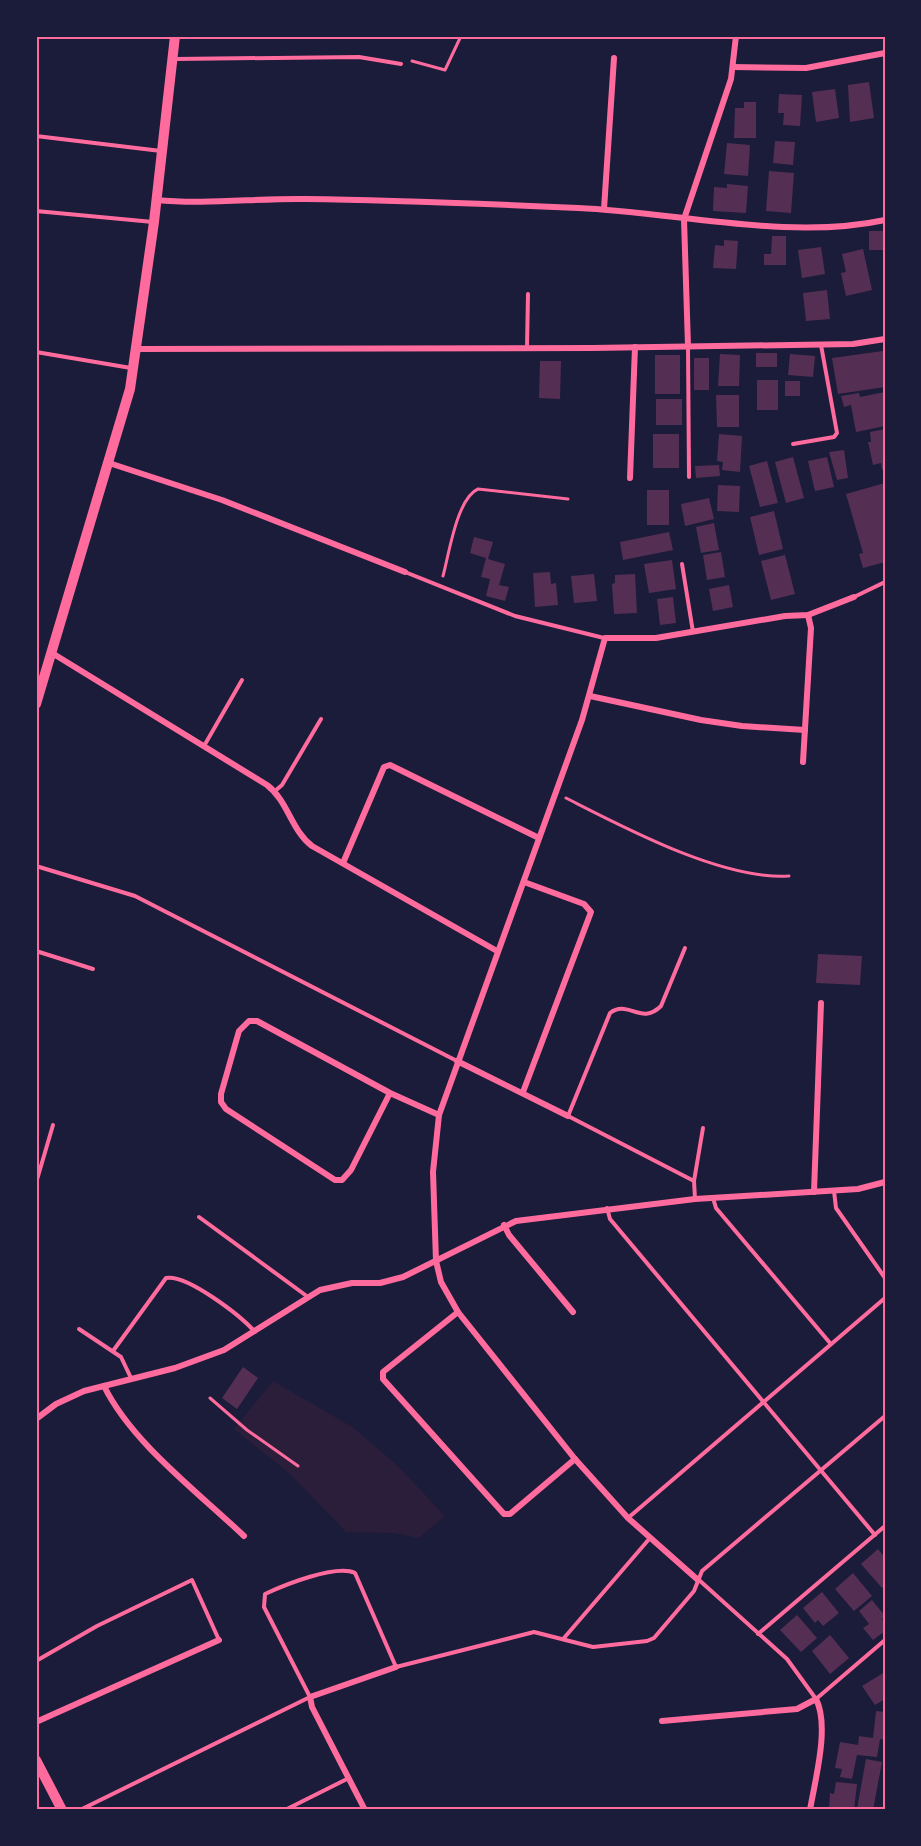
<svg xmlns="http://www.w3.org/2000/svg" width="921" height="1846" font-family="'Asap Condensed',sans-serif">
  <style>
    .green { fill: #2a1e3b }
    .building { fill: #542f53 }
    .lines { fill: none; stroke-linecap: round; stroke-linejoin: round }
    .path { stroke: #ff6b9d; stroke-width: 3 }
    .service { stroke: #ff6b9d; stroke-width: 4 }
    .minor { stroke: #ff6b9d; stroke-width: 6 }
    .tertiary { stroke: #ff6b9d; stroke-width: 10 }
    .neatline { fill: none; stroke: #ff6b9d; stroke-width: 2 }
  </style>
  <rect width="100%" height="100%" fill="#1b1b3a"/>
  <polygon class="green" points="273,1381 354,1428 398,1466 445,1516 419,1538 393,1533 346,1532 290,1474 234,1429"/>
  <g class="building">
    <polygon points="869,82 874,118 850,122 848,85"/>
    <polygon points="835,89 839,118 816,122 812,92"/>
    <polygon points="779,94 802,95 800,126 783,125 784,113 778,113"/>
    <polygon points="744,102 756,102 756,138 734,138 735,108 744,108"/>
    <polygon points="775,141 795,142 793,165 773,163"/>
    <polygon points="727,143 750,145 748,176 724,174"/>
    <polygon points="769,171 794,173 791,213 766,211"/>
    <polygon points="727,184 748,186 746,213 713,211 714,187 727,188"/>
    <rect x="869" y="231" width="16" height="19"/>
    <polygon points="772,236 786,236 786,265 764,265 764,254 771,254"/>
    <polygon points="724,240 738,241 736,269 713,268 715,245 724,246"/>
    <polygon points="821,247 825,274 802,278 798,250"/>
    <polygon points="863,249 872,290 846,296 841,273 846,272 842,254"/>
    <polygon points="827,290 830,319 806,321 803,293"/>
    <polygon points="883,351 885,387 838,394 832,358"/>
    <rect x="756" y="353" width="21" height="14"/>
    <polygon points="720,354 740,355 739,386 718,386"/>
    <polygon points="790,354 815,356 813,377 788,375"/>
    <rect x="655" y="355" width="25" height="39"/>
    <rect x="694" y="358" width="15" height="32"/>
    <polygon points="540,361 561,361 560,399 539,398"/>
    <rect x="757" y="380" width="21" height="30"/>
    <rect x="785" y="381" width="15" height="15"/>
    <polygon points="885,392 885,426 856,432 851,405 844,407 841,396 859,393 860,397"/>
    <polygon points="716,395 739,395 739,427 717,427"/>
    <rect x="656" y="399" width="26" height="26"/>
    <polygon points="885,429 885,469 882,470 881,463 873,465 868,442 871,442 870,432"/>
    <rect x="653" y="434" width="26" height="34"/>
    <polygon points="719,434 742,436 740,472 722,470 723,462 717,461"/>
    <polygon points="844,450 848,478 837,480 829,452"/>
    <polygon points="793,457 804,498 786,503 775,462"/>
    <polygon points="827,457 834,487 815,491 808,461"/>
    <polygon points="767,461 778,503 760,507 749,466"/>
    <polygon points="719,465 720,476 696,478 695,466"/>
    <polygon points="885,483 885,562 863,568 859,554 863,553 846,494"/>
    <polygon points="718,485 740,486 739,512 717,511"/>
    <rect x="647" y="490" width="22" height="35"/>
    <polygon points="709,498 714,519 685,526 681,504"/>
    <polygon points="774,511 783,549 759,555 750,517"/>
    <polygon points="714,523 719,550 701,553 696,527"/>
    <polygon points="669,532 673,550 623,560 620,542"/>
    <polygon points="474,537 493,542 488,559 505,564 499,585 509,587 505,601 486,596 490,579 481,577 486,558 470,553"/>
    <polygon points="721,552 725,577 707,580 703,555"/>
    <polygon points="785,555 795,594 771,600 761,561"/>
    <polygon points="672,560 676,589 649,593 644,564"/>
    <polygon points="550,572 551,584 556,583 558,605 535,607 533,573"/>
    <polygon points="594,574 597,601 574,603 571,576"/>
    <polygon points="635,574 637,613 614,614 612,584 615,583 615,575"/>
    <polygon points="729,585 733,607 713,611 709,589"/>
    <polygon points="673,597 676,623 660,625 657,599"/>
    <polygon points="818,954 862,956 860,985 816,983"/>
    <polygon points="243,1367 258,1378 237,1409 222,1398"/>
    <polygon points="878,1549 885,1558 885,1585 882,1588 861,1564"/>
    <polygon points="853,1573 872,1596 854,1611 835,1589"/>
    <polygon points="822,1592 839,1613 823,1626 818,1620 815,1623 803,1608"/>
    <polygon points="872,1600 885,1616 882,1619 885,1623 885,1631 873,1640 863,1628 869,1624 859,1611"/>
    <polygon points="797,1615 817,1638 801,1652 780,1630"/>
    <polygon points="830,1635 849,1658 830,1674 812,1651"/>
    <polygon points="885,1672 885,1699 875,1705 862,1686"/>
    <polygon points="876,1711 885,1712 885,1740 880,1739 877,1757 857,1755 852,1779 840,1777 842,1769 835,1768 840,1742 858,1745 859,1736 873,1738"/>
    <polygon points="866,1759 882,1762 873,1810 857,1809"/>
    <polygon points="836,1782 857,1784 854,1810 829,1810 830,1793 834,1794"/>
  </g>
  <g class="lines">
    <g class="path">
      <polyline points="412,61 445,70 461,36"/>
      <path d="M 443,576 C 449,554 457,498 478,489 L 568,499"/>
      <path d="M 566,798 C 625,828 722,880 789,876"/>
      <polyline points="210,1398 247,1430 298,1466"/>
    </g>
    <g class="service">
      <polyline points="175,59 359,57 401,64"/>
      <polyline points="36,136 161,151"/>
      <polyline points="36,211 153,222"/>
      <polyline points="688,346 689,477"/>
      <polyline points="527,347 528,294"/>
      <polyline points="36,352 131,368"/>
      <polyline points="793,444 834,437 837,433 821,345"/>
      <polyline points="682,564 693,632"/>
      <polyline points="405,572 515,616 604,638"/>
      <polyline points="854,597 885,582"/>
      <polyline points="204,746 242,680"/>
      <polyline points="275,791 282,785 321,719"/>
      <polyline points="36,866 135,896 457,1061"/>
      <path d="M 685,948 L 661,1006 C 641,1026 628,999 610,1013 L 568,1116 L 694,1181"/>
      <polyline points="36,951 93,969"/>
      <polyline points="36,1183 53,1125"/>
      <polyline points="834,1191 836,1208 885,1278"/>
      <polyline points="713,1198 716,1208 830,1343"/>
      <polyline points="695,1199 694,1181 703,1128"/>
      <polyline points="607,1208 610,1219 875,1535"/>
      <polyline points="199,1217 308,1297"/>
      <polyline points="79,1329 121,1357 131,1378"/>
      <path d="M 113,1351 L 166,1278 C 187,1274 241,1316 255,1332"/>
      <polyline points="628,1518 885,1298"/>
      <polyline points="699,1580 787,1659 816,1699 885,1640"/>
      <polyline points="758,1634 885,1526"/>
      <polyline points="564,1638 650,1538"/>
      <polyline points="36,1661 97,1626 192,1580 219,1640"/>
      <path d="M 80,1810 L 310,1697 L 264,1607 L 265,1594 C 284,1585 336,1564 355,1573 L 396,1667 L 534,1632 L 593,1647 L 647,1641 L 654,1638 L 694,1591 L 702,1571 L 885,1416"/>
      <polyline points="285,1810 349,1778"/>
    </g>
    <g class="minor">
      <polyline points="733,67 806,68 885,53"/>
      <path d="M 156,200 C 206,205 257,198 306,199 C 397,200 488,204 578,208 C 676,212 788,241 885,220"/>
      <polyline points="604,209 614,58"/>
      <polyline points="688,346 684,219 731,79 736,36"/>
      <polyline points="138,349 592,348 853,344 885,339"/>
      <polyline points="109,463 222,500 405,572"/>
      <polyline points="630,478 635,347"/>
      <path d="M 52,653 L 267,785 C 288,801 291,830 312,846 L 497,951"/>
      <polyline points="590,696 701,720 742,726 805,730"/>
      <polyline points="803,762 811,628 808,615"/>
      <polyline points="343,863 384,767 390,765 539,838"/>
      <polyline points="457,1061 568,1116"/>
      <polyline points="523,1092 591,912 584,904 524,882"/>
      <polyline points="390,1093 351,1170 342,1180 335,1180 226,1109 221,1102 221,1094 239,1031 249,1021 257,1021 390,1093 439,1115"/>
      <polyline points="814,1192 821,1003"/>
      <polyline points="504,1225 509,1235 573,1312"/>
      <polyline points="458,1312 383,1372 383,1379 504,1514 510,1514 575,1459"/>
      <path d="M 104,1386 C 132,1443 198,1492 244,1536"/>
      <polyline points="36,1419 56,1404 84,1391 175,1368 224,1350 320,1290 352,1283 380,1283 403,1277 516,1221 695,1199 858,1189 885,1182"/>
      <polyline points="698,1580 628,1518 575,1459 458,1312 441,1282 436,1261 433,1172 439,1115 582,720 605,638 656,638 785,616 808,615 854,597"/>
      <path d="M 662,1721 L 797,1709 L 816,1699 C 830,1726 815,1780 810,1810"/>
      <polyline points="36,1722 219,1640"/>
      <polyline points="365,1810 312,1707 310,1697 396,1667"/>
    </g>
    <g class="tertiary">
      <polyline points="36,704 130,389 154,222 175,36"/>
      <polyline points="36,1760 62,1810"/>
    </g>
  </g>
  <rect width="921" height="1846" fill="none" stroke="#1b1b3a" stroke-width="75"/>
  <rect x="38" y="38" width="846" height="1770" class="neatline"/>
</svg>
